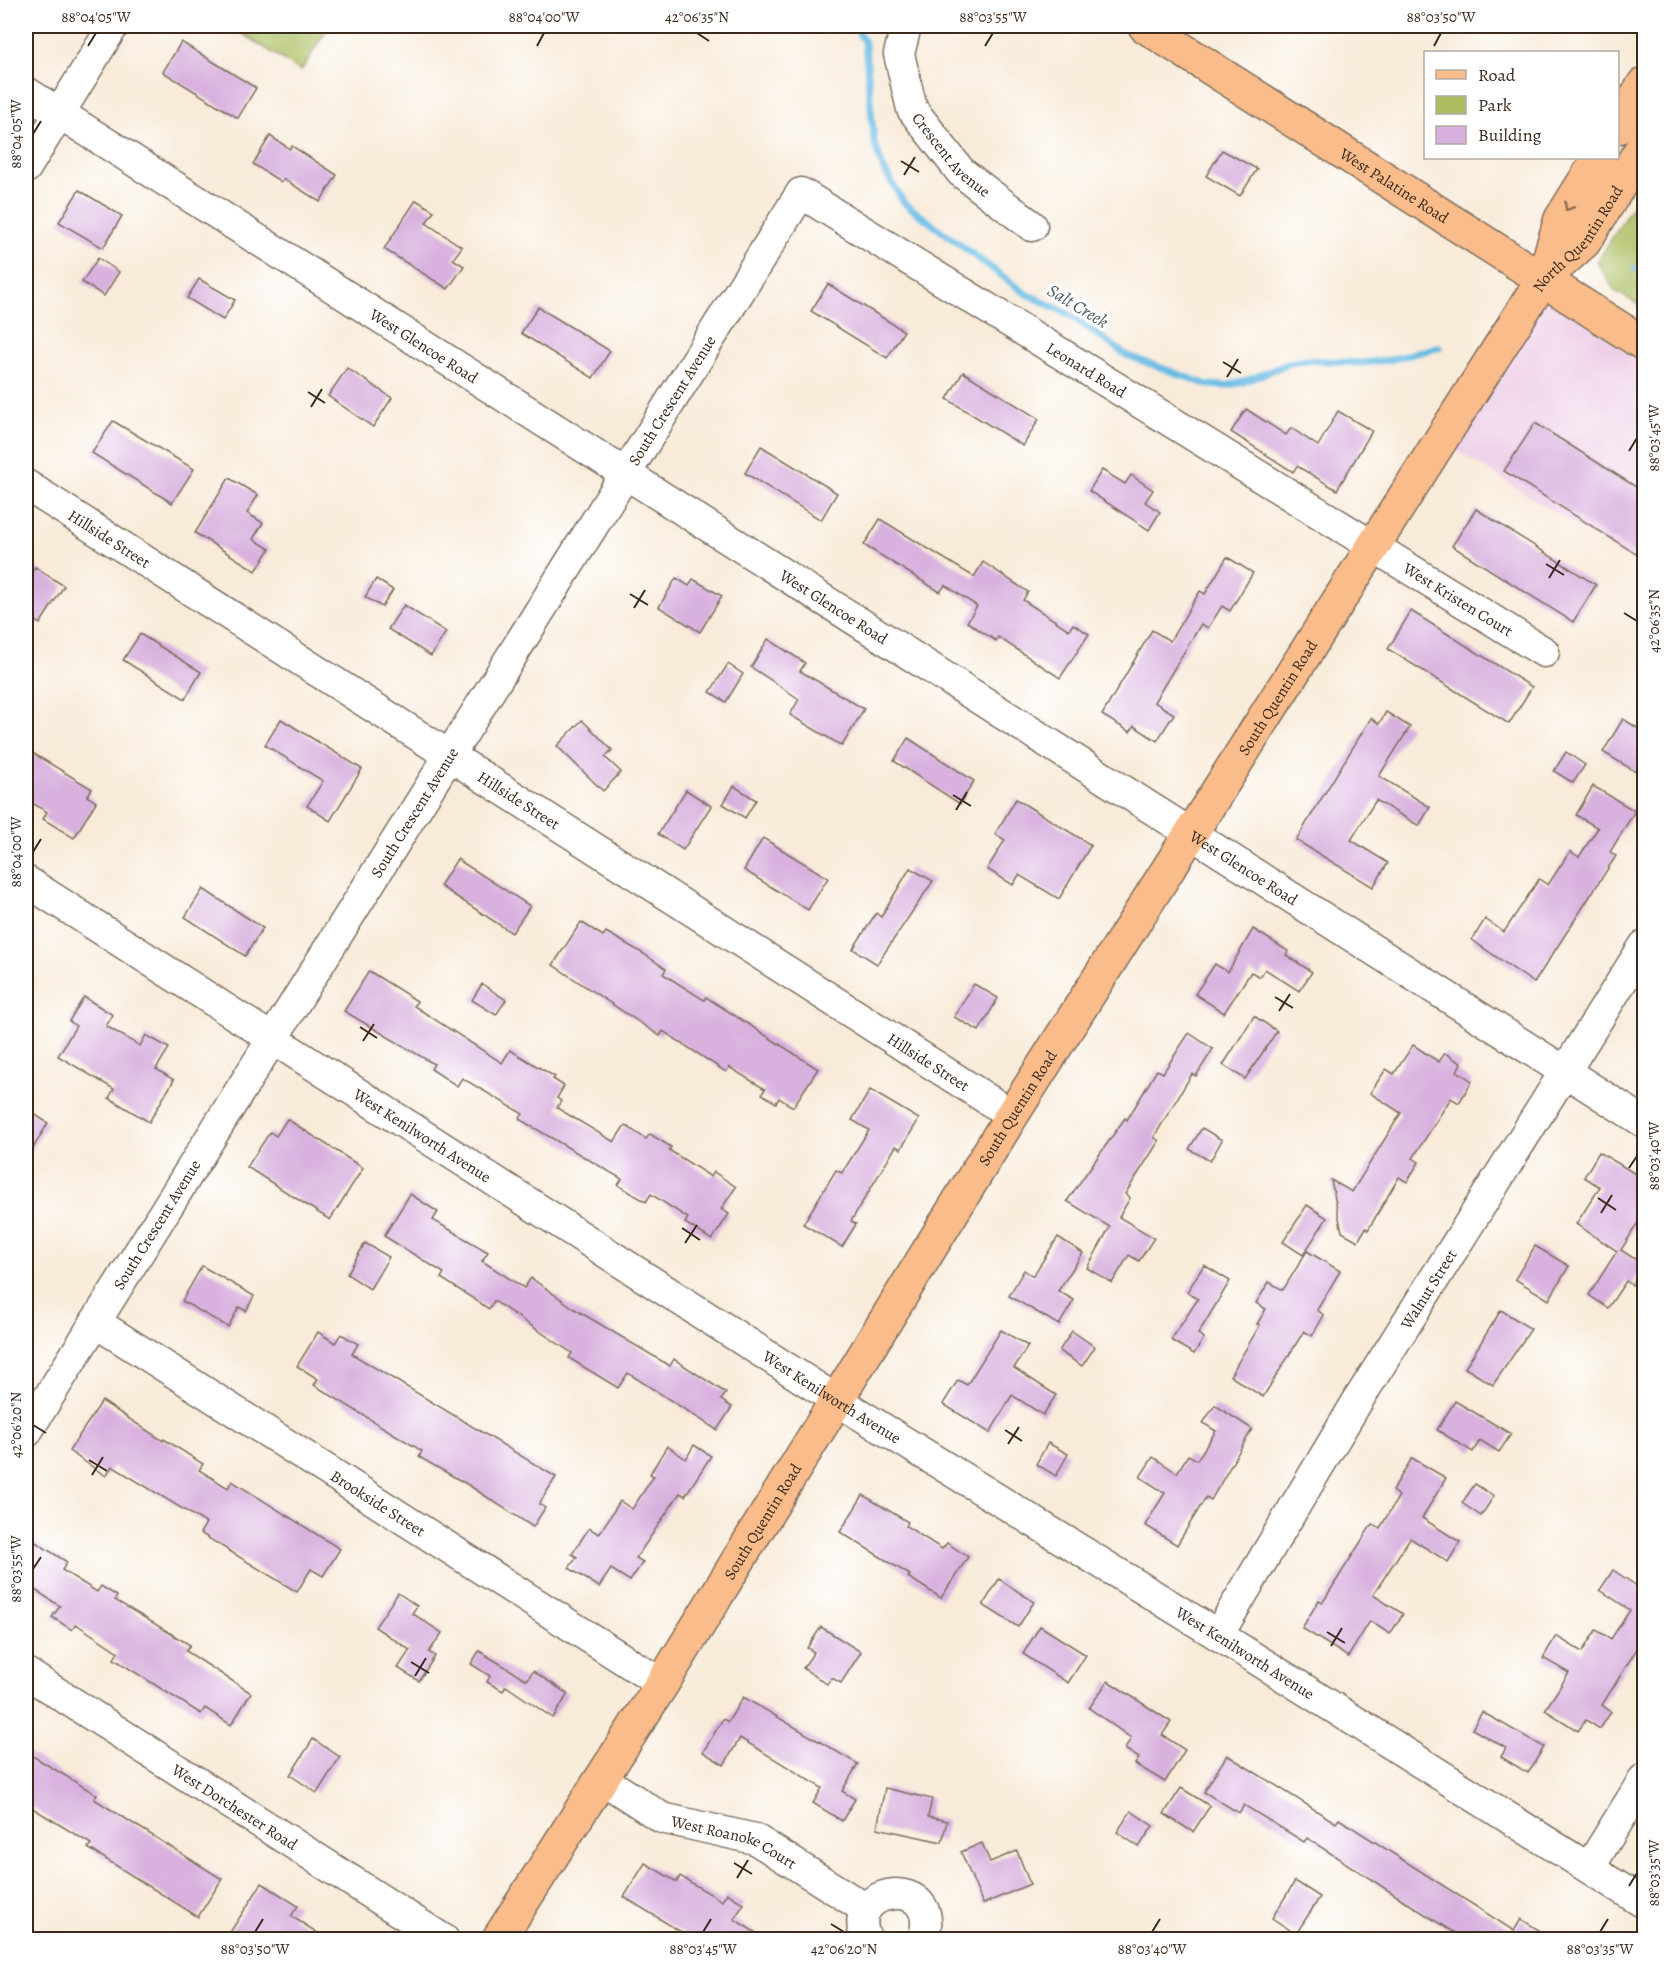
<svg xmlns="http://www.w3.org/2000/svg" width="1670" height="1965" font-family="Alegreya,serif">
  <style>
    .built { fill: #eed0e7 }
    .green { fill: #acbe61; stroke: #747440; stroke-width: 1.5 }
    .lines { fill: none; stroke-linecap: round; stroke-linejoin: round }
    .stream { stroke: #68bbe4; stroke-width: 7 }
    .building { fill: #d8b1de }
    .minor-casing { stroke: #7d6e5f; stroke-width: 33 }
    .major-casing { stroke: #7d6e5f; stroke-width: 36 }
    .minor { stroke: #fff; stroke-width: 30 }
    .major { stroke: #f9bc8a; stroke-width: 33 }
    .oneway { stroke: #906c4f }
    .ticks { fill: none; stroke: #3b2a1e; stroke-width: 2 }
    .labels { text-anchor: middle; stroke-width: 6; stroke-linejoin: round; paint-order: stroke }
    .street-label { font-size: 16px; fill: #3b2a1e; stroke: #fff }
    .water-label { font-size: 18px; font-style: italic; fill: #4b5d63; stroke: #fff }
    .neatline { fill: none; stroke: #3b2a1e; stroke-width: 2 }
    .ticks-label { font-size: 15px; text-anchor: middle; fill: #3b2a1e }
  </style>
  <rect width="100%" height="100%" fill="#fff"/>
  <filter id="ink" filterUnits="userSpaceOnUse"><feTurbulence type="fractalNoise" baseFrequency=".0167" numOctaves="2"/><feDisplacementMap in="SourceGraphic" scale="12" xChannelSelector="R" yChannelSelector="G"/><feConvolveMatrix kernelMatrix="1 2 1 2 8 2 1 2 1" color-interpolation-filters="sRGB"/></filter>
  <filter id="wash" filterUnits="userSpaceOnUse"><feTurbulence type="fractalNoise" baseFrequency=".008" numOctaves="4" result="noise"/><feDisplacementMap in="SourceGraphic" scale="24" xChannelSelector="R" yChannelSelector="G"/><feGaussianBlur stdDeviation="1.35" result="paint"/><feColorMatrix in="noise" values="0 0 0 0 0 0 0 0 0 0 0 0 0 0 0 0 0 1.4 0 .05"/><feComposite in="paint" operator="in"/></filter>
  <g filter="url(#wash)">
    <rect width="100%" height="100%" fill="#f8ebd9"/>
    <polygon class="built" points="1543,279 1644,344 1644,568 1441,441"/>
    <g class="green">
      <polygon points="230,26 329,26 301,71"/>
      <polygon points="1644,187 1644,308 1615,291 1597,262"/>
    </g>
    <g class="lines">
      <g class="stream">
        <polyline points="855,26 865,43 874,142 883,168 904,203 1025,293 1070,315 1126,355 1208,385 1225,386 1243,382 1290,363 1308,360 1361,363 1389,360 1439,347"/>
        <polyline points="1635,269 1644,266"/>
      </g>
    </g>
    <g id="blocks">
      <g class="building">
        <polygon points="181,42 256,88 238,118 163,72"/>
        <polygon points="270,136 290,149 292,146 337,175 320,202 284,179 281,182 253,164"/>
        <polygon points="1222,150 1257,169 1240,196 1206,176"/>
        <polygon points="79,190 122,216 103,248 59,222"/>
        <polygon points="416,200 434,211 426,223 462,247 453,259 464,266 448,289 384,249"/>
        <polygon points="98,258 119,272 104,296 82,282"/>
        <polygon points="199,279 235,300 223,320 187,298"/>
        <polygon points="828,284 904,331 887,358 811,311"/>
        <polygon points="538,307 610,351 593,378 521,333"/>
        <polygon points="347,368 392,398 373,427 328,396"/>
        <polygon points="963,372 1039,419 1023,446 947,399"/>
        <polygon points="1246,409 1286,435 1291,428 1318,446 1338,411 1372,431 1337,490 1297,466 1293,472 1231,432"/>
        <polygon points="113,421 194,469 172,503 92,453"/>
        <polygon points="1535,423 1644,492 1644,559 1504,471"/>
        <polygon points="761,446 837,493 821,520 745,473"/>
        <polygon points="1102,470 1125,484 1131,475 1153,490 1145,502 1160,512 1149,530 1089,491"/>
        <polygon points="229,478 258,495 247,513 263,523 253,539 270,549 256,571 195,533"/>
        <polygon points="1476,509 1596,585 1573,622 1452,546"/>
        <polygon points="880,519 974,577 983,562 1028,592 1023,600 1069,630 1073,624 1089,634 1060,678 998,637 996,641 967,622 977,606 945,585 940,592 864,545"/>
        <polygon points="1227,557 1253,573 1230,611 1222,606 1208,628 1201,624 1154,702 1174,714 1157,741 1134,726 1130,732 1102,715 1152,630 1170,641 1200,591 1205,594"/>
        <polygon points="35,567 64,586 40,624 26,615 26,569 31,573"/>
        <polygon points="676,578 689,586 693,579 722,596 700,632 659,607"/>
        <polygon points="376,579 393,590 382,607 365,597"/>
        <polygon points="404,605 446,632 431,656 388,629"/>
        <polygon points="1411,611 1532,687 1509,724 1388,649"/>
        <polygon points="140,634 201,672 185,699 123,660"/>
        <polygon points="768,639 805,663 800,671 864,709 842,746 790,715 799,699 751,667"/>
        <polygon points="728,664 743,674 726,702 710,692"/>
        <polygon points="1386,712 1410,727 1379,776 1430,807 1419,826 1376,800 1351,840 1388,863 1373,887 1296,840 1371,718 1379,724"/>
        <polygon points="281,719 362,769 330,821 307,806 323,781 265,745"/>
        <polygon points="1623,719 1644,732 1644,759 1636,772 1603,752"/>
        <polygon points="582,720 612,750 605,757 621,772 603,791 557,746"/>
        <polygon points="908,738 974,781 960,804 894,761"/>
        <polygon points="26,749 92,789 87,796 96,802 74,838 43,819 47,812 26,799"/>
        <polygon points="1566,752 1585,765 1573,783 1554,771"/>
        <polygon points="734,786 756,800 745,818 723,804"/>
        <polygon points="1593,786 1635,811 1610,852 1616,856 1534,983 1472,940 1485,919 1504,932 1539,879 1548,885 1570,851 1579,857 1598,828 1576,815"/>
        <polygon points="686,790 711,806 683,850 658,834"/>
        <polygon points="1016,799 1091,845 1059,899 1019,875 1013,885 987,869 1005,840 995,834"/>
        <polygon points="763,838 828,878 808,910 744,870"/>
        <polygon points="457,859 530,906 512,933 440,886"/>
        <polygon points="910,868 933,881 877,964 853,949 876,913 881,917"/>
        <polygon points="203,889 263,928 245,956 185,917"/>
        <polygon points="581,922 603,936 606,932 644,954 666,969 663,974 704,1000 706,997 818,1069 793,1107 779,1098 776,1103 762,1094 765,1089 729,1067 726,1072 663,1031 660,1036 553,965"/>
        <polygon points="1253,929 1288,951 1286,955 1312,972 1299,991 1265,969 1260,977 1251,972 1224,1013 1195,994 1215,964 1228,972"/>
        <polygon points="369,971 417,1001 414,1006 502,1063 510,1050 555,1077 553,1079 564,1086 557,1098 561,1101 557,1108 614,1142 625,1125 646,1139 650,1134 671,1147 669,1150 711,1177 714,1172 736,1187 721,1209 729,1214 712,1240 685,1223 688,1218 651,1194 646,1202 618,1185 622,1179 519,1119 523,1114 462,1078 457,1086 431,1069 434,1064 344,1011"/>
        <polygon points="482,984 506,1000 496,1015 472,1000"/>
        <polygon points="974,984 998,998 979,1031 954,1017"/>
        <polygon points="84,997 113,1015 106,1026 140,1046 146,1035 169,1048 156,1069 174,1080 149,1122 109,1098 114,1089 58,1056 76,1026 69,1021"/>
        <polygon points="1254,1016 1277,1031 1245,1079 1223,1065"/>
        <polygon points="1189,1033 1213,1049 1196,1076 1192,1074 1154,1137 1159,1141 1125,1194 1130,1198 1119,1217 1154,1238 1139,1261 1129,1255 1112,1283 1087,1268 1110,1227 1067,1201 1125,1118 1127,1120 1157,1070 1163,1073"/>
        <polygon points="1413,1045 1439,1062 1445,1053 1461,1063 1457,1071 1472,1081 1459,1103 1451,1098 1413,1158 1419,1162 1407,1182 1399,1177 1368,1230 1366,1228 1358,1241 1342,1232 1331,1180 1352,1192 1401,1113 1370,1093 1386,1069 1394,1074"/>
        <polygon points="870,1090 919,1119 901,1149 896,1146 851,1221 856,1224 842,1247 803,1224 836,1170 842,1173 869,1130 852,1120"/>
        <polygon points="26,1109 48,1123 26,1160"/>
        <polygon points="287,1119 363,1168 330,1220 247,1167 270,1132 276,1136"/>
        <polygon points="1202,1128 1222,1140 1210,1161 1189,1149"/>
        <polygon points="1599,1152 1644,1179 1644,1213 1621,1250 1644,1265 1632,1285 1626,1281 1608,1308 1589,1295 1617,1251 1576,1224 1600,1187 1584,1177"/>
        <polygon points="410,1194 438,1212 433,1220 488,1252 482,1261 524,1288 531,1278 578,1311 670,1366 674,1359 726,1393 721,1400 732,1407 717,1430 628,1373 618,1388 569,1358 572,1353 494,1301 489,1309 441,1278 444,1273 384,1236"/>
        <polygon points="1307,1205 1327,1218 1303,1255 1283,1242"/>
        <polygon points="1058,1237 1083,1253 1058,1291 1074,1300 1059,1325 1009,1296 1024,1270 1033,1276"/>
        <polygon points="365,1243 389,1257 370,1289 347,1274"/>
        <polygon points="1535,1246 1569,1266 1549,1300 1515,1279"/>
        <polygon points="1307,1251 1340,1271 1317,1310 1324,1315 1312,1336 1304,1331 1263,1397 1230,1376 1260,1325 1257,1324 1266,1309 1256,1303 1269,1282 1283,1290"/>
        <polygon points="1204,1265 1230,1281 1198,1334 1204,1338 1194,1354 1171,1340 1198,1299 1187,1292"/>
        <polygon points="202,1266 254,1296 246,1311 239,1307 228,1327 182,1301"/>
        <polygon points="1501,1310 1531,1329 1493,1385 1465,1368"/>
        <polygon points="1001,1330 1028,1346 1014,1368 1056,1395 1043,1415 1012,1395 990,1433 943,1404 958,1380 967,1385"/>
        <polygon points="1072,1331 1095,1347 1082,1366 1059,1351"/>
        <polygon points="318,1332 335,1343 341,1334 358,1344 352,1354 556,1477 539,1504 545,1508 533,1527 470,1486 419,1457 422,1451 314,1385 318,1379 297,1366"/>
        <polygon points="102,1401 163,1441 164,1439 203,1464 199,1470 228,1488 232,1481 340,1549 323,1576 311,1569 297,1592 200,1533 206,1523 112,1466 106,1476 69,1451"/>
        <polygon points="1455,1401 1511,1434 1499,1452 1480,1440 1473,1452 1437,1430"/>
        <polygon points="1215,1405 1252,1429 1211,1500 1206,1497 1177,1545 1145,1525 1165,1493 1140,1477 1153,1457 1177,1473 1188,1455 1197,1460 1216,1431 1203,1423"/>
        <polygon points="1048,1443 1068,1454 1056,1476 1036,1464"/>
        <polygon points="694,1445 711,1456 685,1496 680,1493 636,1558 643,1562 630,1581 611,1569 599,1587 569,1568 577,1557 572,1554 589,1528 599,1534 620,1501 632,1509 654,1476 650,1474 667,1446 686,1459"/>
        <polygon points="1412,1458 1446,1478 1422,1518 1460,1542 1448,1562 1410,1538 1373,1595 1403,1614 1390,1634 1370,1621 1348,1657 1302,1628 1319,1600 1323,1602 1372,1524 1380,1528 1399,1496 1392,1491"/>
        <polygon points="1475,1484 1494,1496 1481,1516 1462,1503"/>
        <polygon points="863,1495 908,1522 906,1526 942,1549 947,1543 968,1557 941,1598 908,1577 910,1575 840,1532"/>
        <polygon points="26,1536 67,1562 62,1570 97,1592 101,1586 117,1596 115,1600 190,1645 186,1651 251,1693 231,1725 205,1708 201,1714 114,1659 118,1652 76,1624 72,1630 52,1617 60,1606 26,1584"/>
        <polygon points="1613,1570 1643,1590 1644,1587 1644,1651 1638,1647 1602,1705 1611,1712 1600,1729 1586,1720 1578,1731 1545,1710 1569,1673 1543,1658 1556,1636 1582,1652 1596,1630 1611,1639 1630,1610 1600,1590"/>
        <polygon points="999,1579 1034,1602 1018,1627 983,1605"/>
        <polygon points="398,1593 417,1606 412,1613 442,1633 429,1652 435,1656 419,1681 398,1668 410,1650 375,1627"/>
        <polygon points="1040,1626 1086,1655 1068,1683 1023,1654"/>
        <polygon points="821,1627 861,1652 841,1683 832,1678 827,1684 803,1668 814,1652 807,1648"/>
        <polygon points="479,1651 527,1680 533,1671 568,1694 553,1718 506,1686 503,1691 487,1682 490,1676 471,1664"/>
        <polygon points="1108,1681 1171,1722 1162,1735 1185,1750 1165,1782 1135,1764 1139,1758 1125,1749 1131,1738 1089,1708"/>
        <polygon points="743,1697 858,1764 842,1791 855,1799 842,1821 813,1803 822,1788 740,1738 724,1765 703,1752 723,1719 728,1722"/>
        <polygon points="1482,1712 1544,1747 1528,1773 1501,1757 1506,1748 1472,1729"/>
        <polygon points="313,1739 340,1757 317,1793 290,1775"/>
        <polygon points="26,1752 97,1795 94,1799 222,1879 198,1917 88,1848 91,1844 26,1804"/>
        <polygon points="1227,1755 1336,1823 1339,1819 1514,1931 1521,1919 1555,1940 1465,1940 1307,1838 1304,1842 1244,1805 1239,1813 1204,1792"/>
        <polygon points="885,1788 932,1799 928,1817 947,1821 942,1842 877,1828"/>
        <polygon points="1181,1788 1210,1806 1193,1832 1164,1814"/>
        <polygon points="1131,1811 1153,1826 1139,1847 1117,1832"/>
        <polygon points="982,1843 990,1862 1017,1851 1030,1884 983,1904 961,1852"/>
        <polygon points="645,1863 677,1882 680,1876 722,1901 727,1893 744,1904 734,1919 767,1940 694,1940 624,1897"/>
        <polygon points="1295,1881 1320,1897 1296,1934 1272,1918"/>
        <polygon points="262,1883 298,1906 291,1916 329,1940 225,1940"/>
      </g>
    </g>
  </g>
  <g filter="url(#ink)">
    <use href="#blocks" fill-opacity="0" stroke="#7d6e5f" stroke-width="1.5"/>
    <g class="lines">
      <g class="minor-casing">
        <g id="minor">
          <path id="s1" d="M 906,26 L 899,54 L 912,109 L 961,172 L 1032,226"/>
          <path id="s2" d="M 26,92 L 1644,1122"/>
          <polyline points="26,168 113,26"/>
          <path id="s3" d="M 26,485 L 1012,1115"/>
          <path id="s4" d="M 26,881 L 838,1401 L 1218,1635 L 1644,1903"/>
          <path id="s5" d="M 95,1322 L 662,1684"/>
          <path id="s6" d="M 26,1433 L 801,193 L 1544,652"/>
          <path id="s7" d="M 1218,1635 L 1360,1397 L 1644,946"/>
          <path id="s8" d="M 26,1673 L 444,1940"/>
          <path id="s9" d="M 602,1779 L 662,1818 L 755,1839 L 866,1909"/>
          <polyline points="1589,1868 1644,1779"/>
          <path d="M 867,1940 C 839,1886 945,1872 923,1940"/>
        </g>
      </g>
      <g class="major-casing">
        <g id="major">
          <path id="s10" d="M 1145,26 L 1644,344"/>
          <polyline points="1618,127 1644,84"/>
          <polyline points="1543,279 1561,219 1599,158"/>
          <path id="s11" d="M 498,1940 L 662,1684 L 1012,1115 L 1543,279 L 1584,242 L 1644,145"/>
        </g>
      </g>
      <use href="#minor" class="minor"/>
      <use href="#major" class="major"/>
    </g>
    <defs><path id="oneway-chevron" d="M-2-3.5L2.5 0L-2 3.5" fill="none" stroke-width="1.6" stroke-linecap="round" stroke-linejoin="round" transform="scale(1.5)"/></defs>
    <use class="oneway" href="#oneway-chevron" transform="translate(1568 207) rotate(122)"/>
  </g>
  <path class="ticks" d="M 697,33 L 709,41M 88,46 L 96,33M 537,46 L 544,33M 985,46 L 993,33M 1434,46 L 1441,33M 33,134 L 41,121M 901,161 L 919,172M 904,175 L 915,157M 1223,362 L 1241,373M 1227,377 L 1238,359M 308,392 L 325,403M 311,407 L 322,389M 1629,451 L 1637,438M 1546,564 L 1564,575M 1549,578 L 1560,560M 630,594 L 648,605M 634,608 L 645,590M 1624,613 L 1637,621M 953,795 L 971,806M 956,810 L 967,792M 33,852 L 41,839M 1275,997 L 1293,1008M 1279,1011 L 1290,994M 360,1027 L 377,1038M 363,1041 L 374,1024M 1629,1168 L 1637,1156M 1598,1198 L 1616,1210M 1601,1213 L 1612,1195M 682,1228 L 700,1240M 685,1243 L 697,1225M 33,1425 L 46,1433M 1005,1430 L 1022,1441M 1008,1444 L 1019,1427M 89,1460 L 107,1471M 92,1475 L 103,1457M 33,1569 L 41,1557M 1327,1632 L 1345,1643M 1331,1646 L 1342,1628M 411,1662 L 429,1673M 415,1676 L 426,1658M 734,1863 L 752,1874M 737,1878 L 748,1860M 1629,1886 L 1637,1873M 831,1924 L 844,1932M 255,1932 L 263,1919M 703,1932 L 711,1919M 1152,1932 L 1160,1919M 1600,1932 L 1608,1919"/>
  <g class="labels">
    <g class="street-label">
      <text dy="6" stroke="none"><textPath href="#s1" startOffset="146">Crescent Avenue</textPath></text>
      <text dy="6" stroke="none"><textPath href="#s10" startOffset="296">West Palatine Road</textPath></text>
      <text dy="6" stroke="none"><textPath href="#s11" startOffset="2016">North Quentin Road</textPath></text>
      <text dy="6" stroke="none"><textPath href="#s2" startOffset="472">West Glencoe Road</textPath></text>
      <text dy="6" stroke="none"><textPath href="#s6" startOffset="1798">Leonard Road</textPath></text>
      <text dy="6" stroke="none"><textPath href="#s6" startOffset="1218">South Crescent Avenue</textPath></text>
      <text dy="6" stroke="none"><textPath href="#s3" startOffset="99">Hillside Street</textPath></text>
      <text dy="6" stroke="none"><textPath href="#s6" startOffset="2235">West Kristen Court</textPath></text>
      <text dy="6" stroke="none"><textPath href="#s2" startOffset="958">West Glencoe Road</textPath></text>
      <text dy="6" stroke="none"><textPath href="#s11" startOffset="1467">South Quentin Road</textPath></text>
      <text dy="6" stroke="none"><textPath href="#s3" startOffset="585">Hillside Street</textPath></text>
      <text dy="6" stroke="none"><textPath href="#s6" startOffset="732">South Crescent Avenue</textPath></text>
      <text dy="6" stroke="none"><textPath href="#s2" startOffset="1444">West Glencoe Road</textPath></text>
      <text dy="6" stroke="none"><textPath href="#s3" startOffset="1071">Hillside Street</textPath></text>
      <text dy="6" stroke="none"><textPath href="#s11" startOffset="981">South Quentin Road</textPath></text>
      <text dy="6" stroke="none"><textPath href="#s4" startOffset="471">West Kenilworth Avenue</textPath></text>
      <text dy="6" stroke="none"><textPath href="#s6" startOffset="246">South Crescent Avenue</textPath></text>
      <text dy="6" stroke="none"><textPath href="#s7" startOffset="405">Walnut Street</textPath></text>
      <text dy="6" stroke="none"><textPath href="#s4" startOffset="957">West Kenilworth Avenue</textPath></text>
      <text dy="6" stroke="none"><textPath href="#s5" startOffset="336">Brookside Street</textPath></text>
      <text dy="6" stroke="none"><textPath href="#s11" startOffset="495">South Quentin Road</textPath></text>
      <text dy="6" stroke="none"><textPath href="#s4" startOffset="1443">West Kenilworth Avenue</textPath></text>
      <text dy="6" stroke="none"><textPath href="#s8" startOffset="248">West Dorchester Road</textPath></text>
      <text dy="6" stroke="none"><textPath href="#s9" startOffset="148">West Roanoke Court</textPath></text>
    </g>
    <g class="water-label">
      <text transform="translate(1078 306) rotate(31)" y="6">Salt Creek</text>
    </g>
  </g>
  <rect width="1670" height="1965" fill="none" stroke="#fff" stroke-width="66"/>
  <rect x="1424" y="51" width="195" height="108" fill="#ffffff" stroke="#b1aaa5" stroke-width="1.5"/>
  <rect x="1436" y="70" width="30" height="9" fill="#f9bc8a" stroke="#b1aaa5" stroke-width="1.5"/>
  <text x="1478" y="81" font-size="18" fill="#3b2a1e">Road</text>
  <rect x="1436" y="96" width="30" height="18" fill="#acbe61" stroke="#b1aaa5" stroke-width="1.5"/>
  <text x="1478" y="111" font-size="18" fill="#3b2a1e">Park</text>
  <rect x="1436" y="126" width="30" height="18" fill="#d8b1de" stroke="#b1aaa5" stroke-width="1.5"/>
  <text x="1478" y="141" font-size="18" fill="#3b2a1e">Building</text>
  <rect x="33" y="33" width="1604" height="1899" class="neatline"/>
  <g class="ticks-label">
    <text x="96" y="22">88°04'05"W</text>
    <text x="544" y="22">88°04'00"W</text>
    <text x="697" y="22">42°06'35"N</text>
    <text x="993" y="22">88°03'55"W</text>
    <text x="1441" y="22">88°03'50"W</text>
    <text transform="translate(16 134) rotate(-90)" y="5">88°04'05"W</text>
    <text transform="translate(1654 438) rotate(-90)" y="5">88°03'45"W</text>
    <text transform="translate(1654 621) rotate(-90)" y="5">42°06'35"N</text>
    <text transform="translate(16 852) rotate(-90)" y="5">88°04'00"W</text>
    <text transform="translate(1654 1156) rotate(-90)" y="5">88°03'40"W</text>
    <text transform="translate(16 1425) rotate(-90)" y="5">42°06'20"N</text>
    <text transform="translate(16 1569) rotate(-90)" y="5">88°03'55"W</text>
    <text transform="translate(1654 1873) rotate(-90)" y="5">88°03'35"W</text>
    <text x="255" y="1954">88°03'50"W</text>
    <text x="703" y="1954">88°03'45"W</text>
    <text x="844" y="1954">42°06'20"N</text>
    <text x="1152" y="1954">88°03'40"W</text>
    <text x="1600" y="1954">88°03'35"W</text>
  </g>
</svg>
